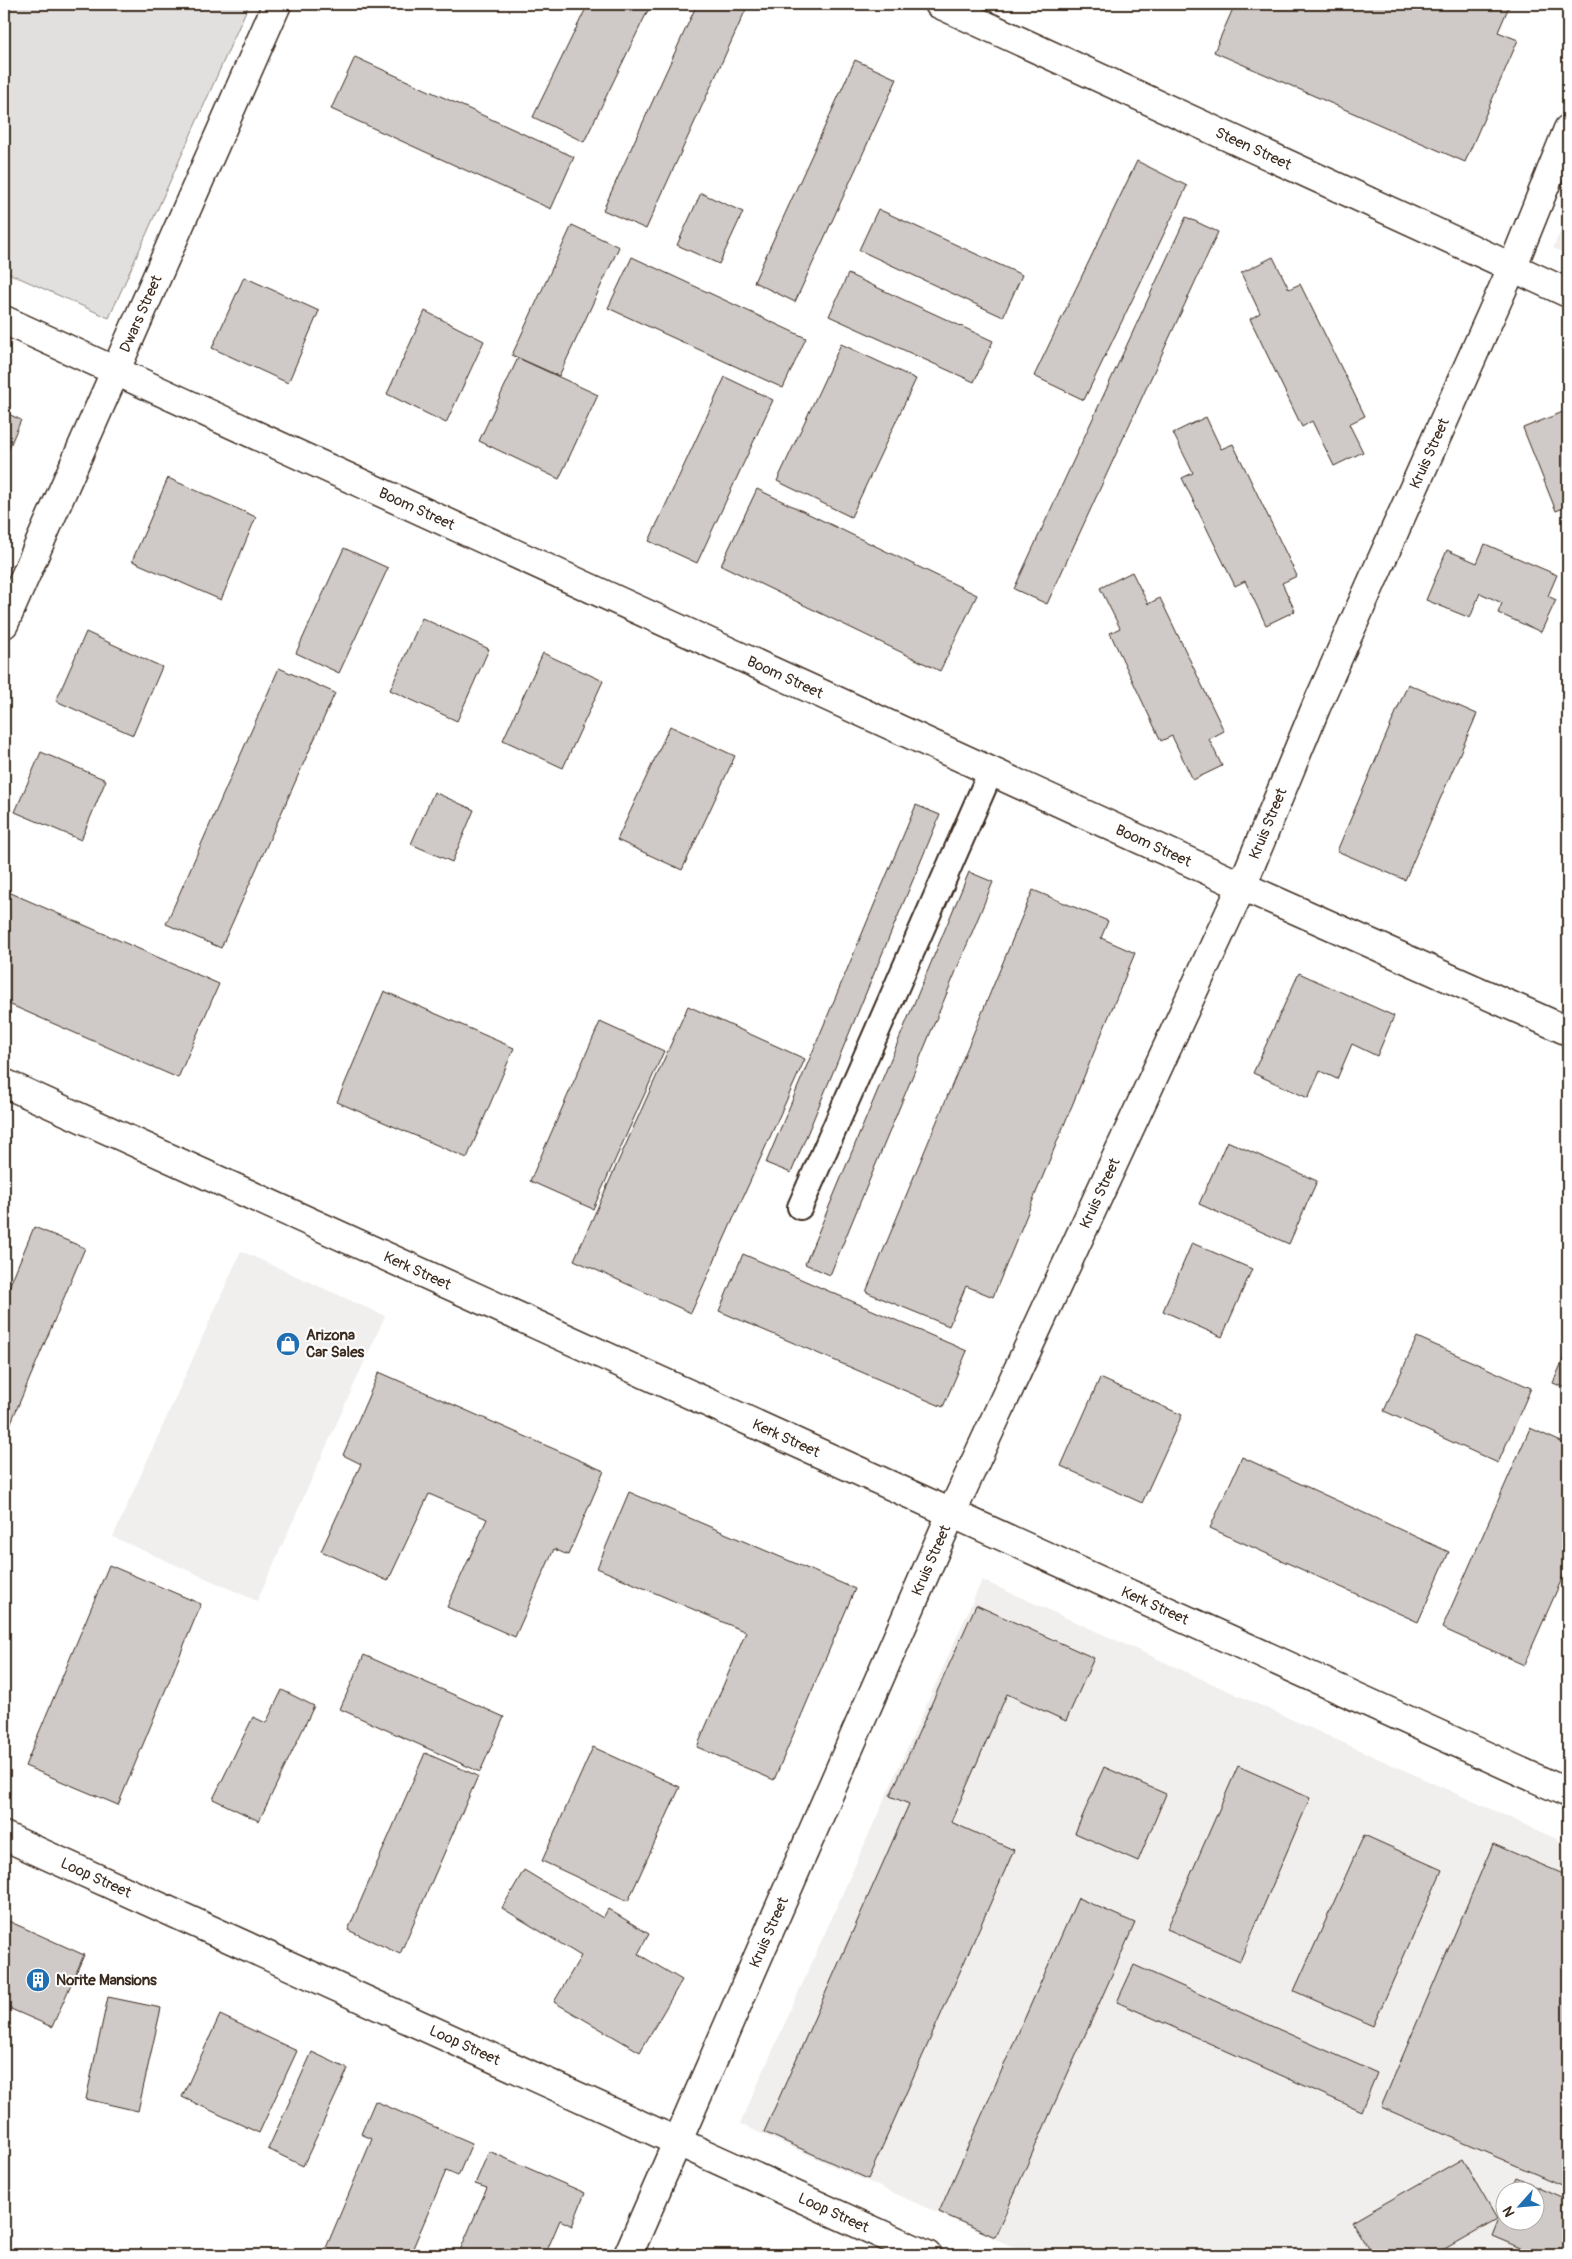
<svg xmlns="http://www.w3.org/2000/svg" width="1572" height="2259" font-family="Pangolin,sans-serif">
  <style>
    .built { fill: #f1efee; fill-rule: evenodd }
    .green { fill: #e2e0de; stroke: #8e857e }
    .building { fill: #cfcac7; stroke: #3b2a1e }
    .lines { fill: none; stroke-linecap: round; stroke-linejoin: round }
    .service-casing { stroke: #3b2a1e; stroke-width: 28 }
    .minor-casing { stroke: #3b2a1e; stroke-width: 31 }
    .service { stroke: #fff; stroke-width: 24 }
    .minor { stroke: #fff; stroke-width: 28 }
    .labels { text-anchor: middle; stroke-width: 4; stroke-linejoin: round; paint-order: stroke }
    .street-label { font-size: 15px; fill: #3b2a1e; stroke: #fff }
    .poi-label { font-size: 15px; font-weight: bold; fill: #3b2a1e; stroke: #fff; text-anchor: start }
  </style>
  <rect width="100%" height="100%" fill="#fff"/>
  <filter id="ink" filterUnits="userSpaceOnUse"><feTurbulence type="fractalNoise" baseFrequency=".02" numOctaves="2"/><feDisplacementMap in="SourceGraphic" scale="10" xChannelSelector="R" yChannelSelector="G"/><feConvolveMatrix kernelMatrix="1 2 1 2 8 2 1 2 1" color-interpolation-filters="sRGB"/></filter>
  <g filter="url(#ink)">
    <g class="built">
      <polygon points="1568,214 1568,255 1553,248"/>
      <polygon points="241,1251 385,1316 257,1601 113,1537"/>
      <path d="M 982,1580 L 1568,1844 L 1568,2255 L 1031,2255 L 740,2124 ZM 1504,2192 L 1534,2192 L 1534,2222 L 1504,2222 Z"/>
    </g>
    <polygon class="green" points="4,4 249,4 109,318 4,271"/>
    <g class="building">
      <polygon points="588,4 651,4 584,142 533,117"/>
      <polygon points="697,4 741,4 747,7 646,229 603,210"/>
      <polygon points="1235,4 1510,4 1498,32 1518,40 1465,162 1214,52"/>
      <polygon points="355,57 574,157 551,209 331,109"/>
      <polygon points="855,60 897,79 795,302 754,282"/>
      <polygon points="1137,161 1187,186 1084,400 1034,376"/>
      <polygon points="701,193 743,212 719,264 677,245"/>
      <polygon points="878,209 1022,275 1003,317 859,250"/>
      <polygon points="1186,217 1218,232 1047,604 1014,589"/>
      <polygon points="572,225 619,247 559,376 512,355"/>
      <polygon points="632,257 806,338 783,388 608,308"/>
      <polygon points="1273,257 1289,289 1300,284 1365,416 1349,424 1363,452 1334,466 1312,421 1302,427 1250,319 1260,313 1241,273"/>
      <polygon points="848,274 993,341 974,382 829,316"/>
      <polygon points="244,277 319,311 288,383 212,348"/>
      <polygon points="425,311 484,341 446,423 387,394"/>
      <polygon points="841,344 916,379 851,517 777,481"/>
      <polygon points="518,358 598,395 559,479 479,441"/>
      <polygon points="725,377 773,400 697,563 649,541"/>
      <polygon points="1568,410 1568,506 1556,511 1523,428"/>
      <polygon points="4,412 21,420 4,460"/>
      <polygon points="1206,417 1221,449 1233,444 1297,576 1282,583 1295,611 1266,625 1245,581 1235,586 1182,478 1193,473 1173,433"/>
      <polygon points="168,478 256,517 221,600 132,561"/>
      <polygon points="757,489 977,595 940,671 721,565"/>
      <polygon points="1485,544 1557,575 1548,596 1556,600 1541,632 1498,613 1502,603 1480,593 1470,618 1426,600 1447,550 1477,563"/>
      <polygon points="344,548 388,568 339,673 296,653"/>
      <polygon points="1132,572 1148,604 1160,598 1224,731 1209,739 1222,766 1193,780 1172,736 1161,741 1110,633 1120,628 1100,588"/>
      <polygon points="422,618 489,649 457,721 390,690"/>
      <polygon points="86,632 162,667 133,735 56,701"/>
      <polygon points="543,653 603,681 563,768 503,740"/>
      <polygon points="279,668 335,693 221,948 166,924"/>
      <polygon points="1408,684 1477,714 1405,880 1337,851"/>
      <polygon points="670,726 735,756 682,870 617,840"/>
      <polygon points="41,752 106,780 81,840 15,812"/>
      <polygon points="434,792 474,810 452,862 411,844"/>
      <polygon points="916,805 940,815 791,1173 766,1163"/>
      <polygon points="969,872 993,882 830,1275 805,1264"/>
      <polygon points="4,890 219,984 178,1078 4,1002"/>
      <polygon points="1033,890 1108,921 1101,938 1135,953 993,1297 966,1286 949,1326 866,1292"/>
      <polygon points="1299,973 1394,1016 1377,1056 1352,1044 1337,1079 1320,1071 1308,1098 1253,1073"/>
      <polygon points="384,991 514,1048 467,1158 337,1102"/>
      <polygon points="688,1006 805,1059 691,1313 574,1260"/>
      <polygon points="600,1022 664,1051 593,1209 530,1181"/>
      <polygon points="1227,1141 1317,1181 1289,1244 1199,1204"/>
      <polygon points="34,1227 85,1248 4,1439 4,1299"/>
      <polygon points="1192,1243 1252,1269 1222,1337 1163,1311"/>
      <polygon points="743,1254 967,1351 943,1407 719,1311"/>
      <polygon points="1417,1337 1531,1388 1498,1463 1384,1411"/>
      <polygon points="1568,1348 1568,1389 1553,1383"/>
      <polygon points="379,1372 604,1471 568,1555 554,1549 515,1637 447,1607 487,1519 429,1494 388,1581 321,1551 361,1464 343,1455"/>
      <polygon points="1100,1378 1182,1415 1142,1503 1061,1466"/>
      <polygon points="1530,1428 1568,1445 1568,1565 1524,1665 1442,1628"/>
      <polygon points="1242,1457 1449,1552 1418,1622 1210,1528"/>
      <polygon points="629,1492 855,1589 774,1780 697,1747 746,1632 597,1568"/>
      <polygon points="109,1565 201,1604 118,1805 25,1766"/>
      <polygon points="976,1605 1094,1658 1066,1721 1007,1694 951,1822 1014,1850 868,2179 764,2132 909,1804 890,1796"/>
      <polygon points="364,1655 504,1717 480,1772 340,1709"/>
      <polygon points="282,1690 314,1706 259,1821 213,1799 253,1717 266,1723"/>
      <polygon points="593,1747 680,1787 628,1901 542,1861"/>
      <polygon points="425,1753 478,1776 400,1954 348,1930"/>
      <polygon points="1238,1766 1310,1798 1240,1961 1167,1929"/>
      <polygon points="1104,1767 1166,1794 1138,1861 1075,1833"/>
      <polygon points="1364,1835 1442,1870 1373,2026 1294,1991"/>
      <polygon points="1493,1844 1568,1876 1568,2188 1381,2107"/>
      <polygon points="524,1870 603,1918 608,1909 649,1934 638,1954 682,1980 640,2052 554,2002 581,1956 502,1908"/>
      <polygon points="1078,1898 1135,1923 995,2237 939,2212"/>
      <polygon points="4,1919 84,1955 52,2027 4,2006"/>
      <polygon points="1134,1965 1377,2073 1361,2111 1117,2002"/>
      <polygon points="108,1997 161,2008 138,2111 86,2099"/>
      <polygon points="220,2015 297,2051 259,2133 182,2097"/>
      <polygon points="312,2052 348,2069 303,2166 268,2149"/>
      <polygon points="375,2101 472,2143 458,2176 446,2171 410,2255 323,2255 372,2139 361,2134"/>
      <polygon points="489,2151 585,2193 572,2226 560,2220 545,2255 458,2255 487,2188 475,2184"/>
      <polygon points="1462,2159 1497,2219 1434,2255 1372,2255 1352,2222"/>
      <polygon points="1516,2177 1568,2200 1568,2255 1537,2255 1492,2236 1504,2206 1504,2222 1534,2222 1534,2192 1510,2192"/>
    </g>
    <g class="lines">
      <g class="service-casing">
        <polyline id="service" points="800,1207 991,771"/>
      </g>
      <g class="minor-casing">
        <g id="minor">
          <path id="s1" d="M 939,4 L 1568,293"/>
          <path id="s2" d="M 4,320 L 1242,886 L 1568,1031"/>
          <path id="s3" d="M 4,624 L 277,4"/>
          <path id="s4" d="M 4,1083 L 1568,1793"/>
          <path id="s5" d="M 4,1836 L 927,2255"/>
          <path id="s6" d="M 628,2255 L 952,1512 L 1242,886 L 1316,707 L 1512,268 L 1568,129"/>
        </g>
      </g>
      <use href="#service" class="service"/>
      <use href="#minor" class="minor"/>
    </g>
  </g>
  <defs>
    <g id="shop-disc" transform="scale(1.25)"><circle r="9.5" fill="#1f6fb2" stroke="#fff"/><path d="M-5-2.5h2.3a2.7 3.5 0 0 1 5.4 0H5L5.5 6h-11ZM-1.5-2.5h3a1.5 2.3 0 0 0-3 0Z" fill="#fff"/></g>
    <g id="building-disc" transform="scale(1.25)"><circle r="9.5" fill="#1f6fb2" stroke="#fff"/><path d="M-4-6H4V6H1V3H-1V6H-4ZM-2.5-4.3h1.7v1.8h-1.7ZM.8-4.3h1.7v1.8H.8ZM-2.5-1h1.7V.8h-1.7ZM.8-1h1.7V.8H.8Z" fill="#fff"/></g>
  </defs>
  <g fill-rule="evenodd">
    <use href="#shop-disc" x="288" y="1344"/>
    <use href="#building-disc" x="38" y="1980"/>
  </g>
  <g class="labels">
    <g class="street-label">
      <text dy="5" stroke="none"><textPath href="#s1" startOffset="346">Steen Street</textPath></text>
      <text dy="5" stroke="none"><textPath href="#s3" startOffset="339">Dwars Street</textPath></text>
      <text dy="5" stroke="none"><textPath href="#s6" startOffset="1972">Kruis Street</textPath></text>
      <text dy="5" stroke="none"><textPath href="#s2" startOffset="454">Boom Street</textPath></text>
      <text dy="5" stroke="none"><textPath href="#s2" startOffset="859">Boom Street</textPath></text>
      <text dy="5" stroke="none"><textPath href="#s6" startOffset="1568">Kruis Street</textPath></text>
      <text dy="5" stroke="none"><textPath href="#s2" startOffset="1264">Boom Street</textPath></text>
      <text dy="5" stroke="none"><textPath href="#s6" startOffset="1162">Kruis Street</textPath></text>
      <text dy="5" stroke="none"><textPath href="#s4" startOffset="454">Kerk Street</textPath></text>
      <text dy="5" stroke="none"><textPath href="#s4" startOffset="859">Kerk Street</textPath></text>
      <text dy="5" stroke="none"><textPath href="#s6" startOffset="758">Kruis Street</textPath></text>
      <text dy="5" stroke="none"><textPath href="#s4" startOffset="1264">Kerk Street</textPath></text>
      <text dy="5" stroke="none"><textPath href="#s5" startOffset="101">Loop Street</textPath></text>
      <text dy="5" stroke="none"><textPath href="#s6" startOffset="352">Kruis Street</textPath></text>
      <text dy="5" stroke="none"><textPath href="#s5" startOffset="506">Loop Street</textPath></text>
      <text dy="5" stroke="none"><textPath href="#s5" startOffset="911">Loop Street</textPath></text>
    </g>
    <g class="poi-label">
      <text x="306" y="1340">Arizona<tspan x="306" dy="17">Car Sales</tspan></text>
      <text x="56" y="1985">Norite Mansions</text>
    </g>
  </g>
  <rect width="1572" height="2259" fill="none" stroke="#fff" stroke-width="20"/>
  <rect x="10" y="10" width="1552" height="2239" fill="none" stroke="#3b2a1e" stroke-width="2" filter="url(#ink)"/>
  <g transform="translate(1520 2206) rotate(243)"><circle r="24" fill="#ffffff" stroke="#b1aaa5"/>
  <path d="M0-4L9 19L0 12L-9 19Z" fill="#1f6fb2"/>
  <text y="-8" font-size="14" font-weight="bold" text-anchor="middle" fill="#3b2a1e">N</text>
  </g>
</svg>
